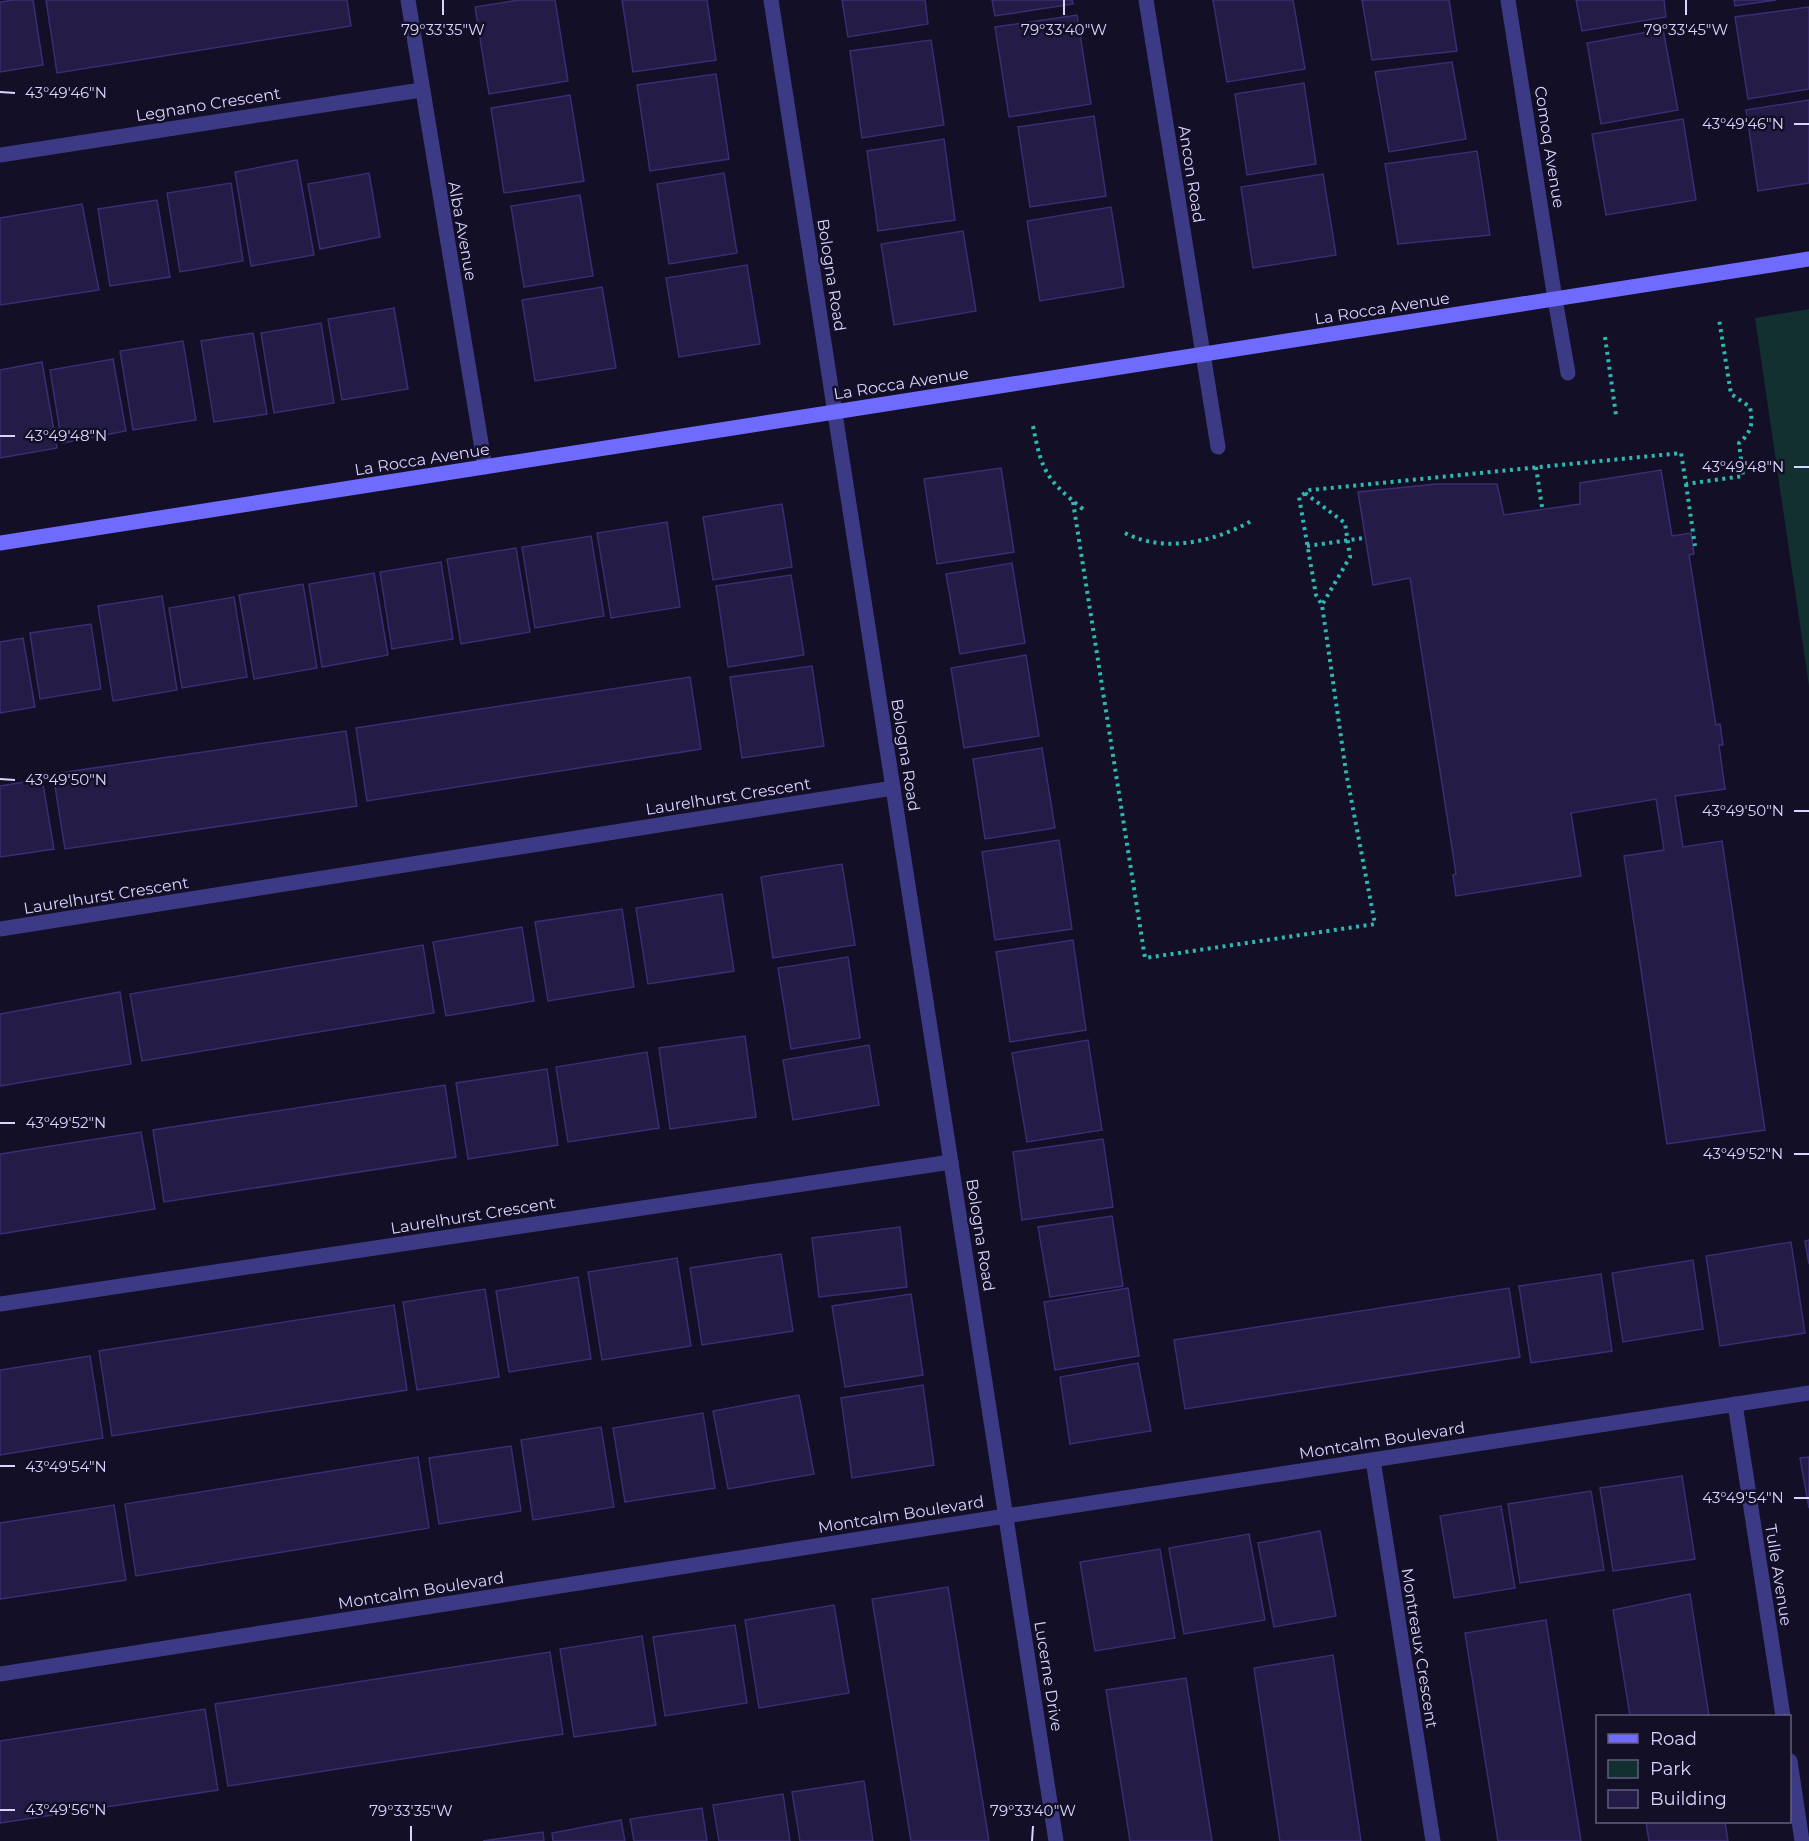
<svg xmlns="http://www.w3.org/2000/svg" width="1809" height="1841" font-family="Montserrat,sans-serif">
  <style>
    .green { fill: #12302f }
    .building { fill: #241b47; stroke: #3b2d73; stroke-width: 1.5 }
    .lines { fill: none; stroke-linecap: round; stroke-linejoin: round }
    .path { stroke: #2fb8b0; stroke-width: 4; stroke-dasharray: 3 4.5; stroke-linecap: butt }
    .lane { stroke: #3d3a85; stroke-width: 15 }
    .street { stroke: #3d3a85; stroke-width: 15 }
    .secondary { stroke: #6f6bff; stroke-width: 15 }
    .ticks { fill: none; stroke: #d9d4ff; stroke-width: 2 }
    .labels { text-anchor: middle; stroke-width: 5; stroke-linejoin: round; paint-order: stroke }
    .street-label { font-size: 16px; fill: #d9d4ff; stroke: #130f26 }
    .ticks-label { font-size: 15px; text-anchor: middle; fill: #d9d4ff; stroke: #130f26; stroke-width: 5; stroke-linejoin: round; paint-order: stroke }
  </style>
  <rect width="100%" height="100%" fill="#130f26"/>
  <polygon class="green" points="1809,309 1809,686 1755,318"/>
  <g class="building">
    <polygon points="13,0 33,0 43,65 0,72 0,2"/>
    <polygon points="46,0 347,0 351,26 57,73"/>
    <polygon points="519,0 555,0 568,81 489,94 475,7"/>
    <polygon points="622,0 707,0 716,60 633,72"/>
    <polygon points="842,0 925,0 928,24 848,37"/>
    <polygon points="992,0 1072,0 1073,4 995,16"/>
    <polygon points="1213,0 1293,0 1305,69 1227,82"/>
    <polygon points="1362,0 1449,0 1457,51 1372,60"/>
    <polygon points="1576,0 1664,0 1666,17 1582,31"/>
    <polygon points="1734,0 1776,0 1735,6"/>
    <polygon points="1809,7 1809,89 1748,99 1735,17"/>
    <polygon points="1077,15 1091,104 1009,117 995,27"/>
    <polygon points="1663,29 1678,110 1601,124 1587,43"/>
    <polygon points="931,40 944,125 862,138 850,51"/>
    <polygon points="1452,62 1466,139 1389,152 1375,72"/>
    <polygon points="716,74 729,159 650,171 637,85"/>
    <polygon points="1304,83 1316,164 1247,175 1235,94"/>
    <polygon points="570,95 584,181 504,193 491,108"/>
    <polygon points="1809,100 1809,183 1758,191 1746,110"/>
    <polygon points="1094,116 1106,196 1030,207 1018,127"/>
    <polygon points="1683,119 1696,200 1606,215 1592,134"/>
    <polygon points="944,139 955,220 878,231 867,151"/>
    <polygon points="1477,151 1490,235 1398,244 1385,164"/>
    <polygon points="297,160 314,255 251,266 235,172"/>
    <polygon points="369,173 380,237 320,249 308,184"/>
    <polygon points="724,173 737,253 669,264 657,184"/>
    <polygon points="1323,174 1336,255 1253,268 1241,187"/>
    <polygon points="231,183 243,261 180,272 167,193"/>
    <polygon points="580,195 593,276 524,287 511,206"/>
    <polygon points="157,200 170,277 110,286 98,209"/>
    <polygon points="82,204 99,290 0,305 0,218"/>
    <polygon points="1111,207 1124,287 1040,301 1027,221"/>
    <polygon points="963,231 976,311 894,325 881,244"/>
    <polygon points="747,265 760,344 679,357 666,278"/>
    <polygon points="602,287 616,368 535,381 522,300"/>
    <polygon points="394,308 408,389 342,400 328,319"/>
    <polygon points="321,323 334,403 274,413 261,333"/>
    <polygon points="253,333 267,414 214,422 201,341"/>
    <polygon points="183,341 196,420 133,430 120,351"/>
    <polygon points="113,359 126,431 62,443 50,370"/>
    <polygon points="42,362 57,448 0,458 0,370"/>
    <polygon points="1001,468 1014,552 937,564 924,479"/>
    <polygon points="1661,470 1672,536 1691,533 1694,554 1689,555 1716,725 1720,724 1723,745 1719,745 1725,789 1675,796 1683,847 1722,841 1765,1130 1667,1144 1624,856 1664,850 1656,799 1571,813 1581,876 1456,896 1453,875 1456,874 1410,578 1373,585 1358,492 1437,484 1497,484 1504,515 1580,504 1580,483"/>
    <polygon points="782,504 792,567 713,580 703,517"/>
    <polygon points="667,522 680,607 611,618 597,533"/>
    <polygon points="591,536 604,616 535,628 522,547"/>
    <polygon points="516,548 530,632 461,644 447,559"/>
    <polygon points="441,562 453,639 392,649 380,572"/>
    <polygon points="1012,563 1025,643 960,654 946,574"/>
    <polygon points="374,573 388,655 322,667 309,584"/>
    <polygon points="791,575 804,655 728,667 716,586"/>
    <polygon points="303,584 317,668 254,679 239,595"/>
    <polygon points="162,596 177,690 113,701 98,606"/>
    <polygon points="234,597 247,677 182,688 169,608"/>
    <polygon points="91,624 101,689 40,699 30,633"/>
    <polygon points="23,638 35,707 0,713 0,642"/>
    <polygon points="1026,655 1039,736 964,748 951,668"/>
    <polygon points="812,666 824,746 742,758 730,677"/>
    <polygon points="690,677 701,749 367,801 356,728"/>
    <polygon points="346,731 357,806 65,849 53,774"/>
    <polygon points="1042,748 1055,828 985,839 973,759"/>
    <polygon points="42,779 54,849 0,857 0,786"/>
    <polygon points="1059,840 1072,929 995,940 982,852"/>
    <polygon points="842,864 855,945 773,958 761,877"/>
    <polygon points="722,894 734,971 648,984 636,908"/>
    <polygon points="622,909 634,987 548,1001 535,922"/>
    <polygon points="522,927 534,1001 446,1016 433,942"/>
    <polygon points="1073,940 1086,1030 1010,1042 996,952"/>
    <polygon points="423,945 434,1013 142,1061 130,994"/>
    <polygon points="848,957 860,1038 791,1049 778,968"/>
    <polygon points="120,992 131,1064 0,1086 0,1014"/>
    <polygon points="745,1036 756,1117 670,1129 659,1048"/>
    <polygon points="1088,1040 1102,1130 1027,1142 1012,1053"/>
    <polygon points="869,1045 879,1105 793,1120 783,1060"/>
    <polygon points="647,1052 659,1128 568,1142 556,1067"/>
    <polygon points="547,1069 558,1145 468,1159 456,1083"/>
    <polygon points="445,1085 456,1157 164,1202 153,1130"/>
    <polygon points="141,1132 155,1209 0,1234 0,1154"/>
    <polygon points="1103,1139 1113,1207 1022,1220 1013,1152"/>
    <polygon points="1112,1216 1123,1286 1050,1297 1038,1227"/>
    <polygon points="900,1227 907,1287 819,1297 812,1238"/>
    <polygon points="1809,1240 1809,1264 1805,1241"/>
    <polygon points="1791,1242 1805,1333 1720,1346 1706,1256"/>
    <polygon points="781,1254 793,1331 702,1345 690,1268"/>
    <polygon points="677,1258 691,1346 602,1360 588,1272"/>
    <polygon points="1693,1260 1703,1329 1623,1342 1612,1273"/>
    <polygon points="1601,1274 1612,1351 1531,1363 1519,1286"/>
    <polygon points="578,1277 591,1359 509,1372 496,1291"/>
    <polygon points="1128,1288 1139,1356 1055,1370 1044,1302"/>
    <polygon points="1509,1288 1520,1357 1185,1409 1174,1340"/>
    <polygon points="485,1289 499,1377 417,1390 403,1302"/>
    <polygon points="911,1294 923,1375 845,1387 832,1306"/>
    <polygon points="394,1305 407,1390 112,1436 99,1351"/>
    <polygon points="90,1356 103,1438 0,1455 0,1370"/>
    <polygon points="1138,1363 1151,1431 1070,1444 1060,1377"/>
    <polygon points="923,1385 934,1465 852,1478 841,1398"/>
    <polygon points="799,1395 814,1474 728,1489 713,1411"/>
    <polygon points="703,1413 715,1488 625,1502 613,1428"/>
    <polygon points="601,1427 614,1507 533,1520 521,1440"/>
    <polygon points="511,1446 521,1511 439,1524 429,1458"/>
    <polygon points="418,1457 429,1528 136,1576 125,1504"/>
    <polygon points="1809,1457 1809,1508 1800,1458"/>
    <polygon points="1682,1476 1695,1559 1613,1571 1600,1488"/>
    <polygon points="1591,1491 1604,1570 1520,1583 1508,1504"/>
    <polygon points="114,1505 126,1580 0,1599 0,1523"/>
    <polygon points="1501,1506 1515,1588 1454,1598 1440,1516"/>
    <polygon points="1320,1531 1336,1616 1274,1627 1258,1543"/>
    <polygon points="1249,1534 1265,1620 1184,1634 1169,1548"/>
    <polygon points="1160,1549 1175,1638 1095,1651 1080,1562"/>
    <polygon points="948,1587 989,1841 911,1841 872,1599"/>
    <polygon points="1690,1594 1709,1716 1630,1716 1613,1610"/>
    <polygon points="834,1605 849,1693 759,1708 745,1620"/>
    <polygon points="1546,1620 1581,1841 1498,1841 1465,1633"/>
    <polygon points="735,1625 747,1703 665,1716 653,1637"/>
    <polygon points="642,1636 656,1725 574,1737 560,1649"/>
    <polygon points="550,1652 563,1734 228,1786 215,1704"/>
    <polygon points="1333,1655 1361,1841 1280,1841 1254,1668"/>
    <polygon points="1186,1678 1212,1841 1130,1841 1106,1690"/>
    <polygon points="205,1709 218,1790 0,1823 0,1741"/>
    <polygon points="864,1781 873,1841 800,1841 792,1792"/>
    <polygon points="783,1794 790,1841 719,1841 713,1805"/>
    <polygon points="702,1808 707,1841 634,1841 630,1819"/>
    <polygon points="621,1820 625,1841 553,1841 552,1833"/>
    <polygon points="1646,1822 1725,1822 1728,1841 1649,1841"/>
    <polygon points="543,1832 544,1841 483,1841"/>
  </g>
  <g class="lines">
    <g class="path">
      <polyline points="1605,337 1616,415"/>
      <path d="M 1033,426 C 1042,473 1047,480 1084,510"/>
      <polyline points="1536,467 1542,507"/>
      <polyline points="1686,484 1695,546"/>
      <path d="M 1305,493 L 1345,523 L 1350,557 L 1322,605 L 1316,595 L 1299,497 L 1310,490 L 1681,453 L 1686,484 L 1743,476 L 1739,443 C 1752,432 1753,423 1750,407 L 1731,394 L 1719,319"/>
      <polyline points="1073,502 1145,958 1375,924 1346,772 1322,605"/>
      <path d="M 1125,533 C 1165,554 1217,541 1253,520"/>
      <polyline points="1307,546 1364,538"/>
    </g>
    <g class="lane">
      <polyline points="1555,299 1568,373"/>
      <polyline points="1203,354 1218,447"/>
    </g>
    <g class="street">
      <polyline points="408,0 485,467"/>
      <polyline points="771,0 1056,1841"/>
      <polyline points="1146,0 1203,354"/>
      <polyline points="1508,0 1555,299"/>
      <polyline points="0,155 421,90"/>
      <polyline points="0,929 893,788"/>
      <polyline points="0,1304 951,1162"/>
      <polyline points="1735,1404 1783,1716"/>
      <polyline points="1373,1460 1433,1841"/>
      <polyline points="0,1674 1006,1516 1809,1393"/>
      <polyline points="1790,1761 1802,1841"/>
    </g>
    <polyline class="secondary" points="0,543 1809,259"/>
  </g>
  <path class="ticks" d="M 443,15 L 443,0M 1064,15 L 1064,0M 1686,15 L 1686,0M 0,92 L 15,93M 1794,124 L 1809,124M 0,436 L 15,436M 1794,467 L 1809,467M 0,779 L 15,780M 1794,811 L 1809,811M 0,1123 L 15,1123M 1794,1154 L 1809,1154M 0,1466 L 15,1466M 1794,1498 L 1809,1498M 0,1810 L 15,1810M 411,1841 L 411,1826M 1032,1841 L 1033,1826"/>
  <g class="labels">
    <g class="street-label">
      <text transform="translate(208 104) rotate(-9)" y="6">Legnano Crescent</text>
      <text transform="translate(1550 147) rotate(81)" y="6">Comoq Avenue</text>
      <text transform="translate(1192 174) rotate(81)" y="6">Ancon Road</text>
      <text transform="translate(463 231) rotate(80)" y="6">Alba Avenue</text>
      <text transform="translate(832 275) rotate(81)" y="6">Bologna Road</text>
      <text transform="translate(1382 308) rotate(-9)" y="6">La Rocca Avenue</text>
      <text transform="translate(901 383) rotate(-9)" y="6">La Rocca Avenue</text>
      <text transform="translate(422 459) rotate(-9)" y="6">La Rocca Avenue</text>
      <text transform="translate(906 755) rotate(81)" y="6">Bologna Road</text>
      <text transform="translate(728 796) rotate(-9)" y="6">Laurelhurst Crescent</text>
      <text transform="translate(106 895) rotate(-9)" y="6">Laurelhurst Crescent</text>
      <text transform="translate(473 1215) rotate(-9)" y="6">Laurelhurst Crescent</text>
      <text transform="translate(981 1235) rotate(81)" y="6">Bologna Road</text>
      <text transform="translate(1382 1440) rotate(-9)" y="6">Montcalm Boulevard</text>
      <text transform="translate(901 1514) rotate(-9)" y="6">Montcalm Boulevard</text>
      <text transform="translate(1779 1575) rotate(81)" y="6">Tulle Avenue</text>
      <text transform="translate(421 1590) rotate(-9)" y="6">Montcalm Boulevard</text>
      <text transform="translate(1420 1648) rotate(81)" y="6">Montreaux Crescent</text>
      <text transform="translate(1049 1676) rotate(81)" y="6">Lucerne Drive</text>
    </g>
  </g>
  <g class="ticks-label">
    <text x="443" y="35">79°33'35"W</text>
    <text x="1064" y="35">79°33'40"W</text>
    <text x="1686" y="35">79°33'45"W</text>
    <text x="66" y="98">43°49'46"N</text>
    <text x="1743" y="129">43°49'46"N</text>
    <text x="66" y="441">43°49'48"N</text>
    <text x="1743" y="472">43°49'48"N</text>
    <text x="66" y="785">43°49'50"N</text>
    <text x="1743" y="816">43°49'50"N</text>
    <text x="66" y="1128">43°49'52"N</text>
    <text x="1743" y="1159">43°49'52"N</text>
    <text x="66" y="1472">43°49'54"N</text>
    <text x="1743" y="1503">43°49'54"N</text>
    <text x="66" y="1815">43°49'56"N</text>
    <text x="411" y="1816">79°33'35"W</text>
    <text x="1033" y="1816">79°33'40"W</text>
  </g>
  <rect x="1596" y="1715" width="195" height="108" fill="#130f26" stroke="#625e7d" stroke-width="1.5"/>
  <rect x="1608" y="1734" width="30" height="9" fill="#6f6bff" stroke="#625e7d" stroke-width="1.5"/>
  <text x="1650" y="1745" font-size="18" fill="#d9d4ff">Road</text>
  <rect x="1608" y="1760" width="30" height="18" fill="#12302f" stroke="#625e7d" stroke-width="1.5"/>
  <text x="1650" y="1775" font-size="18" fill="#d9d4ff">Park</text>
  <rect x="1608" y="1790" width="30" height="18" fill="#241b47" stroke="#625e7d" stroke-width="1.5"/>
  <text x="1650" y="1805" font-size="18" fill="#d9d4ff">Building</text>
</svg>
